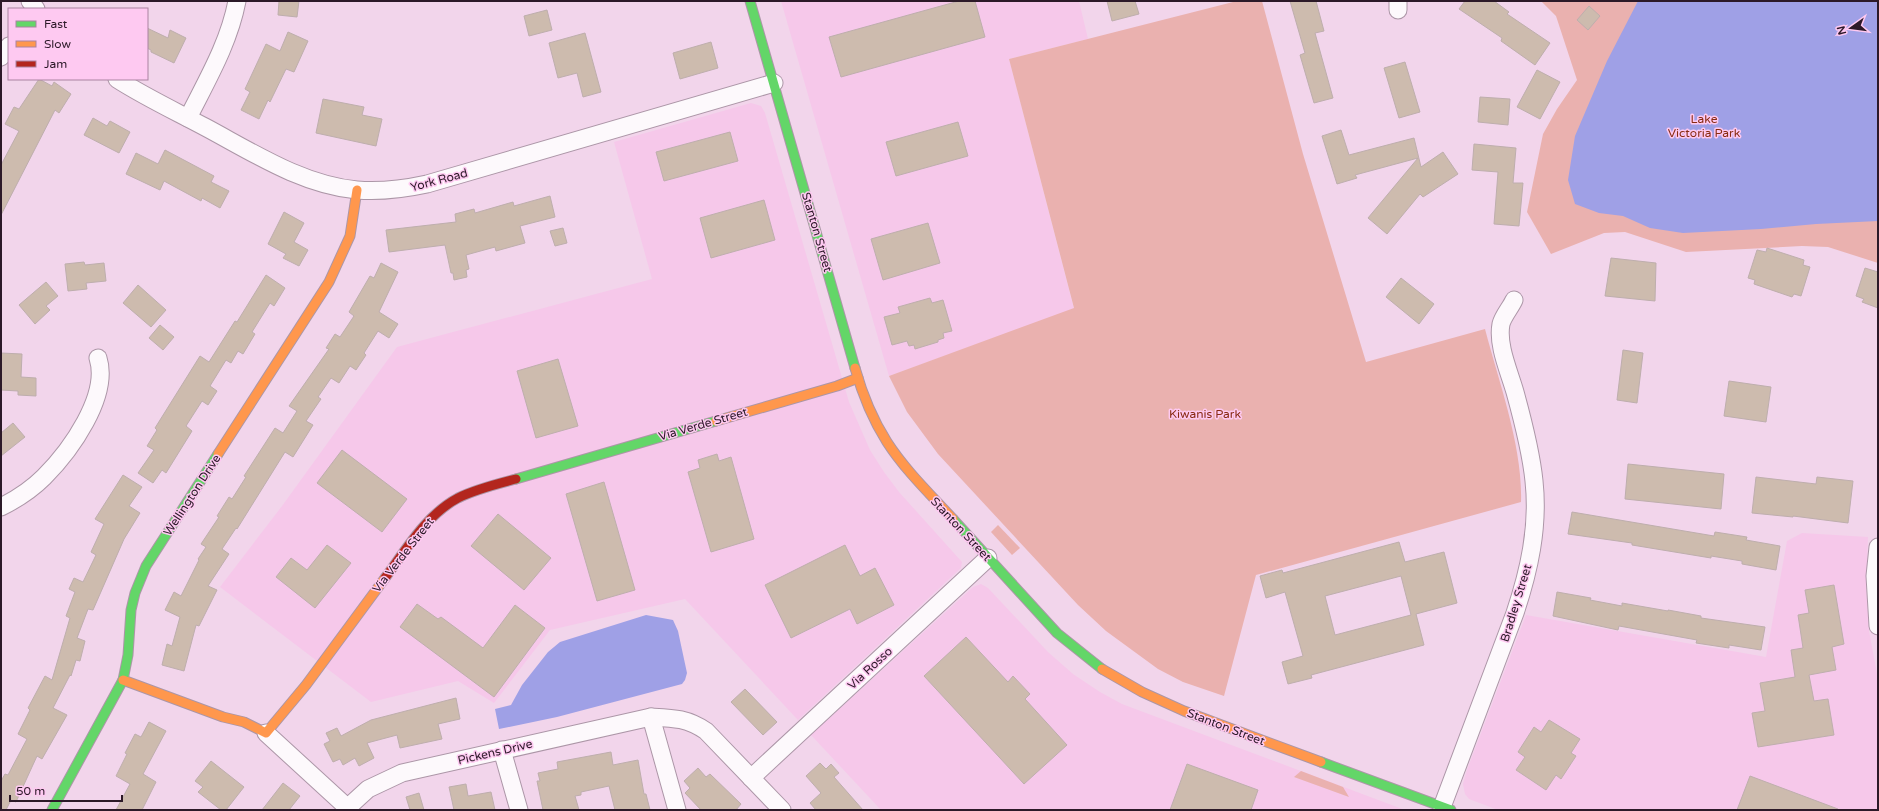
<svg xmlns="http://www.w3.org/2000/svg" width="1879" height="811" font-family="'Varela Round',sans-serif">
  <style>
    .built { fill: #f6c8ea }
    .green { fill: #eab1af }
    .water { fill: #9fa0e6 }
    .building { fill: #cdbbae; stroke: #beaead; fill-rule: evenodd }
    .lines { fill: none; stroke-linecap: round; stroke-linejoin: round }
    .street-casing { stroke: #ac96a7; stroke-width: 19 }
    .fast-casing { stroke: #ac96a7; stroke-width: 11 }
    .slow-casing { stroke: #ac96a7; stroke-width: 11 }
    .jam-casing { stroke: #ac96a7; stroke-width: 11 }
    .street { stroke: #fdf9fc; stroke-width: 17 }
    .fast { stroke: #63d668; stroke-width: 9 }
    .slow { stroke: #ff974d; stroke-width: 9 }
    .jam { stroke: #b3261e; stroke-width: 9 }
    .labels { text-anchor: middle; stroke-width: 3; stroke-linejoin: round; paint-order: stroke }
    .park-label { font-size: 12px; fill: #882b12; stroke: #fec9f1 }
    .street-label { font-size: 12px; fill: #2c1928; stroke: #fec9f1 }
  </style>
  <rect width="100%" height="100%" fill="#f2d5eb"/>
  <g class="built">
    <polygon points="781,1 1079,1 1088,39 1009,59 1074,309 889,376"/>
    <polygon points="751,103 761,106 765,113 849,402 870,450 884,472 899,492 962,562 961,568 798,720 685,599 550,630 494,703 458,681 371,702 220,587 282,506 397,347 652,279 614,142"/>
    <polygon points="1802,533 1868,537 1866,586 1869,631 1878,679 1878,810 1498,810 1469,799 1465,794 1463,784 1467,770 1526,615 1766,657 1787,541"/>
    <polygon points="981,584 988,588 1048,652 1073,674 1100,692 1122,704 1405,810 881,810 811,735 973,587"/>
  </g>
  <g class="green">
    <path d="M 1237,1 L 1262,1 L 1303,154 L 1366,362 L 1485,329 C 1499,383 1523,447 1521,502 L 1256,575 L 1224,696 L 1183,682 L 1158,669 L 1106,631 L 1078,605 L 938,454 L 907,412 L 889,376 L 1074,308 L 1009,59 Z"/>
    <polygon points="1541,1 1878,1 1878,263 1828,247 1802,246 1686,252 1625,232 1604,233 1551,254 1527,212 1543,134 1557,109 1577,80 1556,16"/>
    <polygon points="998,525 1020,548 1012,555 991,532"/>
    <polygon points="1301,771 1343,787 1349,797 1294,777"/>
  </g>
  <g class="water">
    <polygon points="1638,1 1878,1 1878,221 1816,224 1761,229 1683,233 1650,228 1623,216 1599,213 1575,204 1568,180 1575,136 1607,61"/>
    <polygon points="646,615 673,620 678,631 687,673 685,680 682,684 557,717 499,729 495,709 511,705 522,685 548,652 560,642"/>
  </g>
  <g class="building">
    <polygon points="279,1 299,1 297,17 278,15"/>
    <polygon points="959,1 975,1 985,37 841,77 829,37"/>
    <polygon points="1107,1 1135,1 1139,14 1112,21"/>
    <polygon points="1290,1 1316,1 1324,31 1315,33 1333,98 1314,103 1300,55 1305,53"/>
    <polygon points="1465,1 1494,1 1509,12 1507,14 1550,43 1535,65 1501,41 1502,38 1459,9"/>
    <polygon points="1589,6 1600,16 1588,30 1577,20"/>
    <polygon points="547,10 552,30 529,36 524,16"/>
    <polygon points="147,28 168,38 170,30 186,38 174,63 151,52 151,50 147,48"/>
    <polygon points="288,32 308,41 294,72 286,69 270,102 268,100 259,119 241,110 250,92 245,89 266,44 280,51"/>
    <polygon points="585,33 601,92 583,97 577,73 558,78 549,43"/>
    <polygon points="711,42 718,68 680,79 673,53"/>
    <polygon points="1405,62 1420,112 1399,118 1384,68"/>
    <polygon points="1537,70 1560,82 1540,119 1517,107"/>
    <polygon points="39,79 52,86 54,82 71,94 59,113 55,110 1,215 1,165 19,131 5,124 14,107 19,109"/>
    <polygon points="1480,97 1510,99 1508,125 1478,122"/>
    <polygon points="323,99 364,107 362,115 382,119 376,146 316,133"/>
    <polygon points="93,118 107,126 110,121 130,132 119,153 84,135"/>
    <polygon points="958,122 968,156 896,176 886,142"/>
    <polygon points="1341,130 1349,155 1414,138 1421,167 1443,152 1458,174 1423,197 1420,194 1387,234 1368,218 1418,158 1355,175 1357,178 1337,184 1322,136"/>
    <polygon points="730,132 738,161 664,181 656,152"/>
    <polygon points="1474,144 1516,148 1513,183 1523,183 1519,226 1494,224 1498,172 1472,170"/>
    <polygon points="165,150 214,176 211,182 229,191 220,208 202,198 201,201 164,181 160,190 126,174 136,153 158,164"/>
    <polygon points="550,196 555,217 520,226 525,243 496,251 495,247 466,255 469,269 466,270 467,277 454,280 453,273 451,273 445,245 389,252 386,230 456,222 455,214 474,209 475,213 513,202 514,206"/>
    <polygon points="764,200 775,240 711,258 700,218"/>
    <polygon points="284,212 304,223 294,242 308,250 299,266 283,258 286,254 268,244"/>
    <polygon points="928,223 940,263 883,280 871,239"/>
    <polygon points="563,228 567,243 555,246 550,231"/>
    <polygon points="1767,248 1804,260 1803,265 1810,267 1801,296 1794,294 1792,297 1754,284 1755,280 1748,278 1757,250 1766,252"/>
    <polygon points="1611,258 1656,263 1655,301 1605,296"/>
    <polygon points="84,262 85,265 104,263 106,281 86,283 87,289 68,291 65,264"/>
    <polygon points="381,263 398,272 379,312 398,324 389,338 378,331 364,353 366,355 356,370 350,366 339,383 331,378 318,397 321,399 306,421 313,425 293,457 285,452 237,529 236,528 222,549 229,554 208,586 217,590 199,626 196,625 184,671 162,665 167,644 172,646 180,617 165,610 174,592 181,596 199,560 198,559 206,547 201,544 219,517 217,516 229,497 232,499 246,477 244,476 275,428 283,433 297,411 289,406 329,349 326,348 335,334 340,337 354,316 349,312 370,276 374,278"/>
    <polygon points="1865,268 1878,272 1878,308 1862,302 1864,299 1856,296"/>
    <polygon points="266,275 285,288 274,306 270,303 252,332 255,334 243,354 238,351 231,363 226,360 210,386 217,391 208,405 202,401 186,426 192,431 166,473 162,470 153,483 138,473 154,450 147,446 157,430 155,428 200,356 209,362 235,321 237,322"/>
    <polygon points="1401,278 1434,304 1419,324 1386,297"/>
    <polygon points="46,282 58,296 46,306 50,310 35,324 19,305"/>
    <polygon points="138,285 166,310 151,327 123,303"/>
    <polygon points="930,298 932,303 943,300 952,331 943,333 944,338 938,340 938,342 915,349 914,345 909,346 907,341 892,345 884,317 900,313 898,307"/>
    <polygon points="160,325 174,337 163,350 149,338"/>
    <polygon points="1623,350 1643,353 1637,403 1617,400"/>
    <polygon points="1,353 22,354 21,377 36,378 36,396 18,395 18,391 1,390"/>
    <polygon points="558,359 578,426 536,438 517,371"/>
    <polygon points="1729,381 1771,387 1766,422 1724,416"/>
    <polygon points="13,423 25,437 1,456 1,433"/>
    <polygon points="342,450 407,499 382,532 317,483"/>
    <polygon points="717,454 719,461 731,457 754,539 711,552 688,472 700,468 698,460"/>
    <polygon points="1628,464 1724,474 1721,509 1625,499"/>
    <polygon points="123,475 142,487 129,506 140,513 124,539 93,610 88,609 77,638 85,641 80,661 76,660 71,676 70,675 53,708 67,715 42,759 37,756 16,802 11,800 6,810 1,810 1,781 5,774 8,775 27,739 18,734 30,710 28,708 45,676 52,680 70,618 66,616 75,592 69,589 74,578 83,582 96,555 91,552 104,524 95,519"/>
    <polygon points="1756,477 1816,484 1817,477 1853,481 1848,523 1793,516 1793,517 1752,513"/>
    <polygon points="604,482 635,590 597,601 566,494"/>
    <polygon points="1572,512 1714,536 1715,532 1747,537 1746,540 1780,546 1776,570 1742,564 1742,561 1711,556 1711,558 1632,545 1632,543 1568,534"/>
    <polygon points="498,514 551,558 524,590 471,546"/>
    <path d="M 1399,542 L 1405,562 L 1444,552 L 1457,603 L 1416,614 L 1424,645 L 1311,675 L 1312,678 L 1288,684 L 1282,662 L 1303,656 L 1285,592 L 1266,598 L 1260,576 L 1282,570 L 1283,573 ZM 1401,576 L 1411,615 L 1335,635 L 1325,596 Z"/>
    <polygon points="327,545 351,563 315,608 276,577 291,558 307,570"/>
    <polygon points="845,545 860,576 875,568 894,605 857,624 850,609 791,638 765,585"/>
    <polygon points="1834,585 1844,644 1832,647 1836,670 1809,675 1814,701 1828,699 1834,735 1758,747 1752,713 1765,711 1760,683 1795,677 1791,650 1803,648 1798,615 1809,613 1805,590"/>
    <polygon points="1557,592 1591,598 1590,600 1622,606 1622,603 1668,611 1668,610 1701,616 1701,618 1765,627 1761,650 1729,645 1729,648 1696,643 1697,640 1619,626 1618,630 1553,616"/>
    <polygon points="417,604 438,619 441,617 483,648 515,605 545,628 494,697 400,627"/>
    <polygon points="966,637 1008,682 1013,676 1030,694 1025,699 1067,745 1024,784 924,676"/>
    <polygon points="745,689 777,722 763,735 731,702"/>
    <polygon points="456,698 460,719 438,724 442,739 400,748 397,735 367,743 374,758 359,766 355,758 343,765 340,759 333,762 324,744 330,741 326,733 337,728 341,736 371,720"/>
    <polygon points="1549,720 1580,739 1571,753 1576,756 1561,779 1556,775 1546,790 1516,770 1525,757 1518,752 1534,727 1541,732"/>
    <polygon points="149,722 166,731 143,774 156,782 142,810 116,810 130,784 116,776 127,754 125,753 135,734 141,737"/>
    <polygon points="611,752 613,765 638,760 644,794 646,794 650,810 615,810 609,786 581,792 581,795 575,796 579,810 543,810 537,781 540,781 538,773 558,769 557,762"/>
    <polygon points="211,761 244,787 226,810 221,810 198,792 203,787 195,781"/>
    <polygon points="820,763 826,769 831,764 839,773 834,777 863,810 816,810 810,803 821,793 806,776"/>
    <polygon points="1187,764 1258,790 1251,810 1170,810"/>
    <polygon points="698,768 706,777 710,774 741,804 736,810 701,810 685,793 690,788 684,781"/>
    <polygon points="1750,776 1838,809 1838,810 1737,810"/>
    <polygon points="283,783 300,796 289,810 262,810"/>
    <polygon points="466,784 468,796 491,792 495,810 454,810 449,787"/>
    <polygon points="419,793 424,810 410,810 406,797"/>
  </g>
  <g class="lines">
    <g class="street-casing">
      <g id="street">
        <polyline points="30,1 36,9"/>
        <polyline points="1398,1 1398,10"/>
        <polyline points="1,57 9,46"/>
        <path d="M 117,79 C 145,97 175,111 205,127 C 252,152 302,185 357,190 C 381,192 404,189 427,184 L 774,83"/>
        <path d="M 188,118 C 207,80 229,43 237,1"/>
        <path d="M 1,507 C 17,499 32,489 44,477 C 70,451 110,396 98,358"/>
        <polyline points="1878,547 1875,576 1878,626"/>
        <polyline points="651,717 677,810"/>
        <polyline points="266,733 350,810"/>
        <polyline points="502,750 519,810"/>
        <polyline points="751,778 988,558"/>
        <path d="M 1442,807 L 1515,613 C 1529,571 1539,527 1534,481 C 1531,451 1523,421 1515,392 C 1509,371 1497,345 1501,324 C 1503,316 1511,307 1514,300"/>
        <path d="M 345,810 L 368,789 L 402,773 L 651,717 C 673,718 687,718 706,731 L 782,810"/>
      </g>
    </g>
    <g class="fast-casing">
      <g id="fast">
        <polyline points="750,1 855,368"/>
        <polyline points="516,479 716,421"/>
        <polyline points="953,519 1057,633 1102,669"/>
        <polyline points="1321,762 1451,810"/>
        <polyline points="52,810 123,680 128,655 131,610 135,593 146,566 218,454"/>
      </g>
    </g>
    <g class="slow-casing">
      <g id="slow">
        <path d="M 855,368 C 862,393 873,420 887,442 C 905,470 931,495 953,519"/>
        <polyline points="716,421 837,386 858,378"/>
        <polyline points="218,454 329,282 350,236 357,190"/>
        <polyline points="1102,669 1142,692 1184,711 1321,762"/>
        <polyline points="123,680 223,717 244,722 266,733 306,685 385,578"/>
      </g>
    </g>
    <g class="jam-casing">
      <path id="jam" d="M 385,578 C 406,550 426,515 458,498 C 476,489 497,484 516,479"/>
    </g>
    <use href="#street" class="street"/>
    <use href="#fast" class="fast"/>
    <use href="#slow" class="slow"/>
    <use href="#jam" class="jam"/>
  </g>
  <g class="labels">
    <g class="park-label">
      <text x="1704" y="123">Lake<tspan x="1704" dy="14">Victoria Park</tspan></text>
      <text x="1205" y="418">Kiwanis Park</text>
    </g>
    <g class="street-label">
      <text transform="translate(439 180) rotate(-15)" y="4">York Road</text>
      <text transform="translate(817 232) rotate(74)" y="4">Stanton Street</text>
      <text transform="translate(703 424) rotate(-16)" y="4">Via Verde Street</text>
      <text transform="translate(192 495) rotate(-57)" y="4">Wellington Drive</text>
      <text transform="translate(961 529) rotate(47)" y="4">Stanton Street</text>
      <text transform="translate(403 555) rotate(-52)" y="4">Via Verde Street</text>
      <text transform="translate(1516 603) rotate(-73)" y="4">Bradley Street</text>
      <text transform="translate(870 668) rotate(-43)" y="4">Via Rosso</text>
      <text transform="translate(1226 727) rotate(21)" y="4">Stanton Street</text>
      <text transform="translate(495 752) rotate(-13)" y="4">Pickens Drive</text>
    </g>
  </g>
  <rect width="1879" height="811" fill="none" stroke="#2c1928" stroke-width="4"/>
  <rect x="8" y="8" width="140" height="72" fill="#fec9f1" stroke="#aa83a1"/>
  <rect x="16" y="21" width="20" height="6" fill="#63d668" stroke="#aa83a1"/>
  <text x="44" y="28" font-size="12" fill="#2c1928">Fast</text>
  <rect x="16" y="41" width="20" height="6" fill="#ff974d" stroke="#aa83a1"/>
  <text x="44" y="48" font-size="12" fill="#2c1928">Slow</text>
  <rect x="16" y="61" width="20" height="6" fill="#b3261e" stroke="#aa83a1"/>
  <text x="44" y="68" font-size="12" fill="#2c1928">Jam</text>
  <g transform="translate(1851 28) rotate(256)" stroke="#fec9f1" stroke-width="3" paint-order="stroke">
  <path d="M0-3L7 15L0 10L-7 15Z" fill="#2c1928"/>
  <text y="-6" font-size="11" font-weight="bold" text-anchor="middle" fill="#2c1928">N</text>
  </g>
  <path d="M10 795v6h112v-6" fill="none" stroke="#2c1928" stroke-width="2"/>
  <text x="16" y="795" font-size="12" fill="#2c1928" stroke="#fec9f1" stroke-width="3" paint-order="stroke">50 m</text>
</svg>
